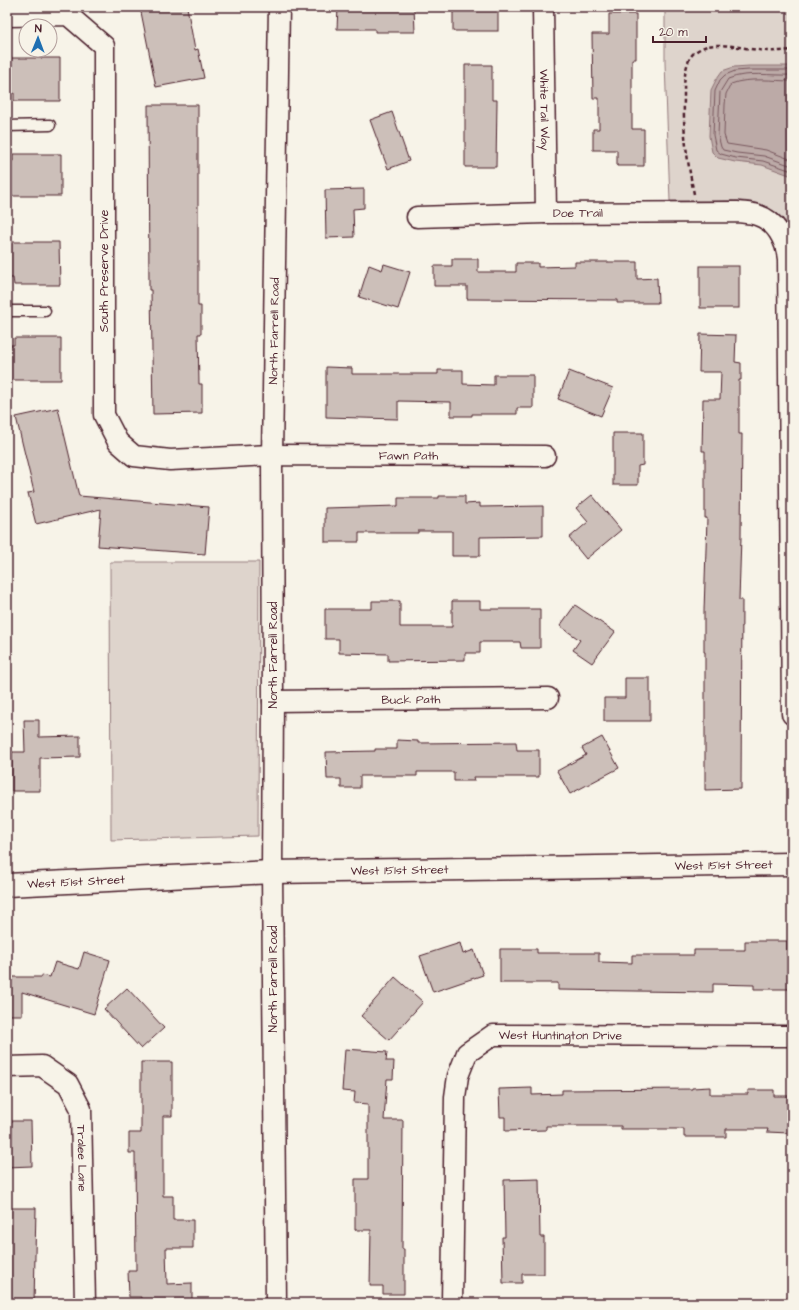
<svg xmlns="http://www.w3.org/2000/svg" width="799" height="1310" font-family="'Architects Daughter',sans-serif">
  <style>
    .green { fill: #ded4cc; stroke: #947a7c }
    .water { fill: #bcaaa7; stroke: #8e7275 }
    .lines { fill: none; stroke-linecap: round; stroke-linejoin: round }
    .shore { stroke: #78575d; stroke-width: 1 }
    .building { fill: #ccbfb9; stroke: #4a1f2b }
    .service-casing { stroke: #4a1f2b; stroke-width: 13 }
    .minor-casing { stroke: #4a1f2b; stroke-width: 23 }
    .tertiary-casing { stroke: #4a1f2b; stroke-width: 25 }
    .path { stroke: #4a1f2b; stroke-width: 2.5; stroke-dasharray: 4 3; stroke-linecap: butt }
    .service { stroke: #f7f3e8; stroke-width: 10 }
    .minor { stroke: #f7f3e8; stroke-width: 20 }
    .tertiary { stroke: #f7f3e8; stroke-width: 22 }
    .labels { text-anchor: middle; stroke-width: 3; stroke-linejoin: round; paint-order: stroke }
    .street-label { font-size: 12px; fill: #4a1f2b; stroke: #f7f3e8 }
  </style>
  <rect width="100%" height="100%" fill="#f7f3e8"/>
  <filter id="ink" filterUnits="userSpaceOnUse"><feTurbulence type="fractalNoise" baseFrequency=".025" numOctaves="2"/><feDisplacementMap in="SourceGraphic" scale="8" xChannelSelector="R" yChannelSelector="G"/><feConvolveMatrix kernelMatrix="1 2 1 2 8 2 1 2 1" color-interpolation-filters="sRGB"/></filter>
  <g filter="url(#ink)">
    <g class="green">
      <path d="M 665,7 L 792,7 L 792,229 C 770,200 750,200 717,201 C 701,201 686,201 670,201 L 665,63 Z"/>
      <polygon points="110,562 259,562 258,836 111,840"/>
    </g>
    <polygon class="water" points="749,66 792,66 792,176 762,165 735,162 718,158 712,152 709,136 711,90 717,78 722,71 734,67"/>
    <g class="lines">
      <g class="shore">
        <polyline points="792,70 749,70 735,71 725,75 720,80 715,91 713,135 716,150 721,154 736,158 763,161 792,171"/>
        <path d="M 792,75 C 771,76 747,71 728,79 L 720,92 L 718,135 L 721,147 L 723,150 L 737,153 L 764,156 L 792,166"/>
        <path d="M 792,81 C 774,81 748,77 731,84 L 726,94 L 725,105 L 724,135 L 727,144 L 766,150 L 792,160"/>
      </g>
    </g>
    <g class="building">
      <polygon points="140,7 187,7 195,50 198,49 204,78 156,87"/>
      <polygon points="338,7 414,7 415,32 375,32 375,29 337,29"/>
      <rect x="453" y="7" width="45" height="24"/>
      <polygon points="609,14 636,14 636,59 632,59 632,129 644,129 644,166 617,166 617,150 593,150 593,129 599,129 599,98 593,98 592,34 609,34"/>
      <polygon points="7,58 60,58 60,101 14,101 14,93 7,93"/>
      <polygon points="465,65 492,65 492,100 497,100 496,167 465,167"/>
      <polygon points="148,105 198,105 198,306 201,306 201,334 198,334 199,384 202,384 202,413 153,414 151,290 149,290"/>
      <polygon points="392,112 409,161 388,169 370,120"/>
      <polygon points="13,154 61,154 61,196 7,196 7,161 13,161"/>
      <polygon points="364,189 364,208 353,209 354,237 326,238 325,190"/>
      <polygon points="7,242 59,242 60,285 14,285 13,278 7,278"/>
      <polygon points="452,259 478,259 478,272 516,272 516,263 538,263 538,267 575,266 575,262 637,262 637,279 657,278 658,303 617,303 617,300 467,299 467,286 434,286 434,266 452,266"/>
      <polygon points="384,264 410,272 398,309 359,297 369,265 382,270"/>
      <rect x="700" y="266" width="39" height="42"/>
      <polygon points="700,334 736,335 735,362 741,363 741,380 739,380 739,434 742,434 741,537 739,600 742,600 741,789 705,790 705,652 704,652 704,611 707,518 705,518 705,451 702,451 703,399 720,399 721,372 699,372"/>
      <polygon points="14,338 61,338 61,380 7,380 7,345 14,345"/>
      <polygon points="326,367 352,368 352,374 438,374 438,370 463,370 463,384 494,385 494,375 533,375 533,408 517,408 517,414 472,414 472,416 451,416 451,402 398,401 398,419 326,417"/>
      <polygon points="569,371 613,388 601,416 558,399"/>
      <polygon points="58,408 79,496 209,507 205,554 98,546 101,509 36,524 28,493 34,492 16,417"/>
      <polygon points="613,433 643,433 643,465 638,466 638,485 613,485"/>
      <polygon points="592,495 621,530 586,559 569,538 588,522 576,508"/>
      <polygon points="439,496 465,496 465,504 480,503 480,507 543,506 543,536 480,537 480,556 452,556 452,531 418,531 418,533 359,533 359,542 325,542 325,508 398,506 398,498 439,498"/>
      <polygon points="372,601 400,601 400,627 452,627 452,601 480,601 480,609 540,609 540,648 521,648 520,642 480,642 480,653 465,653 465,660 388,661 388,654 339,653 339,639 325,639 325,609 372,609"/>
      <polygon points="575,605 615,632 592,663 573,650 580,640 560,626"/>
      <polygon points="625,678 650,678 650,721 604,721 604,698 625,698"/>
      <polygon points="24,720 39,720 39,737 80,736 80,757 40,758 40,791 12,791 12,752 25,752"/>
      <polygon points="602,737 619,768 570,794 557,771 586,755 582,748"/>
      <polygon points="397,740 418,741 418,743 516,742 517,750 539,750 539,777 473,777 474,781 454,781 454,772 417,772 417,776 360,776 360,788 341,788 341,779 327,779 326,752 375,751 375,749 397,749"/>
      <polygon points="745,941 787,941 787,955 792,955 792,989 754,989 754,985 713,984 713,992 558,990 558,983 500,983 500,949 537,949 537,953 599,953 599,962 632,963 632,955 694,955 694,950 745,950"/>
      <polygon points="460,943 463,954 474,950 483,975 433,992 420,956"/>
      <polygon points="84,952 110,960 94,1014 22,992 22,1015 7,1015 7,977 42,977 42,975 50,977 55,962 79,969"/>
      <polygon points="395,977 423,1002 389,1040 361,1016"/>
      <polygon points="127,988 164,1028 141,1049 104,1009"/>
      <polygon points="345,1049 387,1052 386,1061 394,1061 393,1079 387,1079 384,1120 403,1120 402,1249 404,1249 404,1294 383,1294 383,1286 370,1286 371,1230 355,1230 355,1179 368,1179 368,1104 354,1103 355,1092 342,1091"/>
      <polygon points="141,1062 172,1062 172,1116 163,1116 163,1196 173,1196 173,1220 193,1220 193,1248 166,1248 167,1284 192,1283 192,1303 141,1303 141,1297 129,1297 128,1271 136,1271 135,1153 129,1153 129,1133 141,1133"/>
      <polygon points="710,1087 710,1094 748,1094 748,1090 774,1090 774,1096 792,1096 792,1130 789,1130 789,1133 767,1132 768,1129 726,1129 726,1137 684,1137 684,1129 621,1129 621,1126 546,1126 546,1130 505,1131 505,1117 500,1117 499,1089 532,1088 532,1095 562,1094 562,1090 692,1089 692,1088"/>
      <polygon points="7,1121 31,1121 32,1166 7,1167"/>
      <polygon points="539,1179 540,1237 544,1237 544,1274 522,1274 522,1283 503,1283 502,1237 505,1237 504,1180"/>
      <polygon points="7,1208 36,1208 34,1303 7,1303"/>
    </g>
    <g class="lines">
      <g class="service-casing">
        <g id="service">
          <polyline points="7,126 50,125"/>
          <polyline points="7,311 45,311"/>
        </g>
      </g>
      <g class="minor-casing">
        <g id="minor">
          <path id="s1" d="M 543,7 L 546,213"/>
          <path id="s2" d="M 7,16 L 68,15 L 104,46 L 104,415 L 118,442 L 134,456 L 170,460 L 272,455 L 545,456"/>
          <path id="s3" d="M 417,217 L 546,213 L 738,212 C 744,213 751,213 757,215 C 776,221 786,240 788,259 L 792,714"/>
          <path id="s4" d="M 273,701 L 548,698"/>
          <path id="s5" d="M 7,1067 L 42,1066 L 68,1084 L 81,1109 L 85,1303"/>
          <path id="s6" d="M 276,1303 L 272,872 L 273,701 L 272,455 L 279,7"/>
          <path id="s7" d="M 452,1303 L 455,1097 L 458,1076 L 467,1053 L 493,1035 L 792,1036"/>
        </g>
      </g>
      <g class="tertiary-casing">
        <g id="tertiary">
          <path id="s8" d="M 7,885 L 272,872 L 792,864"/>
        </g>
      </g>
      <path class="path" d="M 694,194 C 687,159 683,133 684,97 C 684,84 684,70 690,58 C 693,52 701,48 707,46 C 724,43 741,48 759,50 C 770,52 781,51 792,50"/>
      <use href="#service" class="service"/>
      <use href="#minor" class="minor"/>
      <use href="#tertiary" class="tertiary"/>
    </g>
  </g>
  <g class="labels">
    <g class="street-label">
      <text dy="4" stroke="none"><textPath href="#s1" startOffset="103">White Tail Way</textPath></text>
      <text dy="4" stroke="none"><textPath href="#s3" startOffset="161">Doe Trail</textPath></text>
      <text transform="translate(104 271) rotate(-90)" y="4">South Preserve Drive</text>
      <text dy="4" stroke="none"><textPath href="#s6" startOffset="972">North Farrell Road</textPath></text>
      <text dy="4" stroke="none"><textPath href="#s2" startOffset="804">Fawn Path</textPath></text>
      <text transform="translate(273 655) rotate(-90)" y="4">North Farrell Road</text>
      <text dy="4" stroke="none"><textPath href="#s4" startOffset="138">Buck Path</textPath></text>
      <text dy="4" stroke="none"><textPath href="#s8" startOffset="717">West 151st Street</textPath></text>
      <text dy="4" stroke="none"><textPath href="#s8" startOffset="393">West 151st Street</textPath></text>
      <text dy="4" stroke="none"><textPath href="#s8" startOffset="69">West 151st Street</textPath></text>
      <text transform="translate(273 979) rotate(-90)" y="4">North Farrell Road</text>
      <text dy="4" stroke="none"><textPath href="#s7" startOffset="351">West Huntington Drive</textPath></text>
      <text dy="4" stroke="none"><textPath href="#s5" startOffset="144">Tralee Lane</textPath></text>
    </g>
  </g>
  <rect width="799" height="1310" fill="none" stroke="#f7f3e8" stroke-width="24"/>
  <rect x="12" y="12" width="775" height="1286" fill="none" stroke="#4a1f2b" stroke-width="1.5" filter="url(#ink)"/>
  <g transform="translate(38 38) rotate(1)"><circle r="19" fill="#f7f3e8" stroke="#b29e9c"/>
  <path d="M0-3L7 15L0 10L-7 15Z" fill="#1f6fb2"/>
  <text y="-6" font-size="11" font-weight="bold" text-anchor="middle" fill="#4a1f2b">N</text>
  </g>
  <path d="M653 36v6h53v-6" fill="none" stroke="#4a1f2b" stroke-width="2"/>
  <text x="659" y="36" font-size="12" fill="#4a1f2b" stroke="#f7f3e8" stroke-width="3" paint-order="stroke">20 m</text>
</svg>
